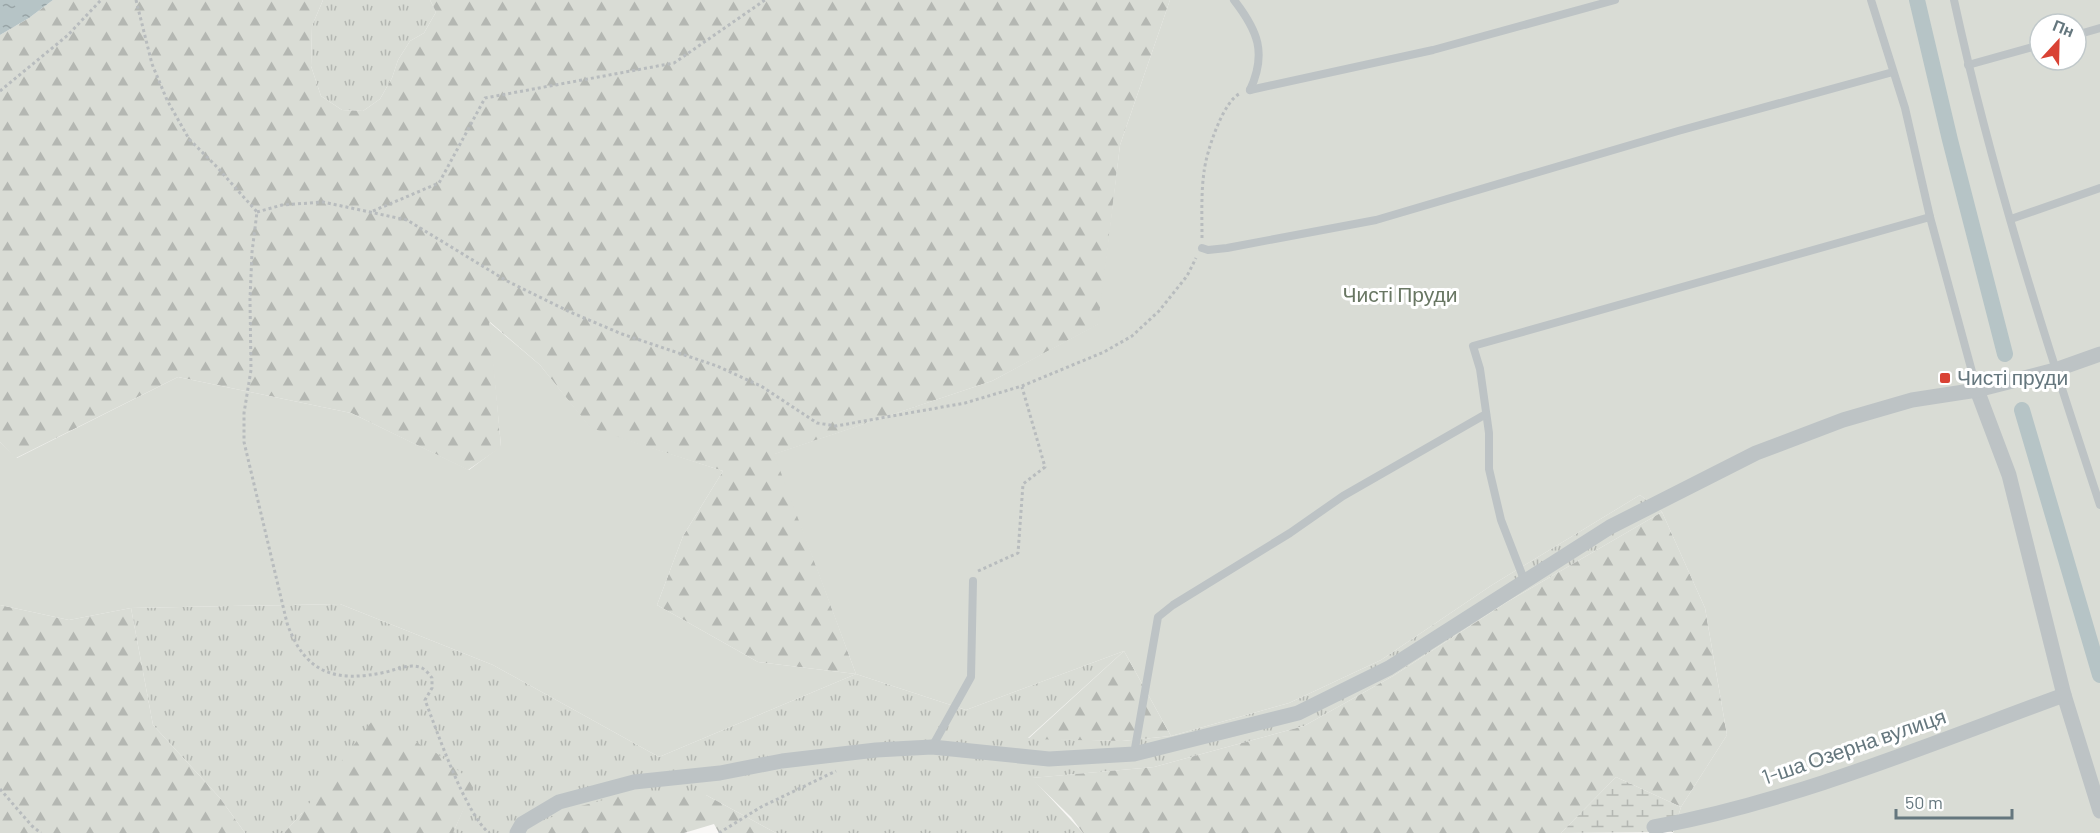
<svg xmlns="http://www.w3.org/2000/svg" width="2100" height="833" font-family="Barlow,sans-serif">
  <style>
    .grass { fill: url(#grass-tufts) }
    .forest { fill: url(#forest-firs) }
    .wetland { fill: url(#wetland-marsh) }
    .garden { fill: #d9dcd5; fill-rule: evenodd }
    .water { fill: url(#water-ripples) }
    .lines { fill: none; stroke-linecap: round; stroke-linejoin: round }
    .canal { stroke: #b6c4c6; stroke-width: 16 }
    .path { stroke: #b8bcbe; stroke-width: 3; stroke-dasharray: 3 3; stroke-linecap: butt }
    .lane { stroke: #bdc3c5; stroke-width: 8 }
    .street { stroke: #bdc3c5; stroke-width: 15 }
    .poi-dot { fill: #d94234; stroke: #fff; stroke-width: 2 }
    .labels { text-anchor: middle; stroke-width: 6; stroke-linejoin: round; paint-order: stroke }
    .park-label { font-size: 21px; fill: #697763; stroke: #fff }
    .poi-label { font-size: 21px; fill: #65777e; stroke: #fff; text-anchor: start }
    .street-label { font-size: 21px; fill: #65777e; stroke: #fff }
  </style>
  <defs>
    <pattern id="grass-tufts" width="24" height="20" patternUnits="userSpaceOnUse" patternTransform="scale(1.5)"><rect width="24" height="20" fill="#d9dcd5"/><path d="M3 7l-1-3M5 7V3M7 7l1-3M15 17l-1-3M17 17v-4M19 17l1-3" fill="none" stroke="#b4b7b2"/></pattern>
    <pattern id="forest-firs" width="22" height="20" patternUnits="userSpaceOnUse" patternTransform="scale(1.5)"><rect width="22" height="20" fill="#d9dcd5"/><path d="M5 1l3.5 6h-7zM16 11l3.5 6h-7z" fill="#b4b7b2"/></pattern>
    <pattern id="wetland-marsh" width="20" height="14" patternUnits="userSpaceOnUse" patternTransform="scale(1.5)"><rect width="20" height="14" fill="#d9dcd5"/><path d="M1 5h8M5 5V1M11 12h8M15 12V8" fill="none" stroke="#b4b7b2"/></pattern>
    <pattern id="water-ripples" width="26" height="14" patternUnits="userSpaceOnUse" patternTransform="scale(1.5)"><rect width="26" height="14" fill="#b6c4c6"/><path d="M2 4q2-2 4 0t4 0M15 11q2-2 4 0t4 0" fill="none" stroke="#98a4a6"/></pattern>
  </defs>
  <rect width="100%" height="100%" fill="#f8f7f5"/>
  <g class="grass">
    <polygon points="323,0 430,0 436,12 424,33 410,41 398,60 392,78 380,99 363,111 342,110 321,96 311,66 312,26"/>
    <polygon points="1640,495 1662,512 1507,602 1393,676 1304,726 1154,767 1032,778 1083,833 776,833 706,795 524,833 453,833 474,784 302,813 284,833 245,833 220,798 153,725 131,608 340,604 493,665 659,757 856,674 966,710 1124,651 1028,738 1122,741 1171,736 1289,703 1381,660 1492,585"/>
  </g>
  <g class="forest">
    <polygon points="53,0 323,0 312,26 311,66 321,96 342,110 363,111 380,99 392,78 398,60 410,41 424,33 436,12 430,0 1170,0 1120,145 1099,324 992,381 775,454 856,674 758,662 657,605 683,536 723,471 591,429 540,365 490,322 501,447 468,470 351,413 178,377 16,458 0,442 0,35 29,18"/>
    <polygon points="1662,512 1705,608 1727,735 1681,807 1616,777 1561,833 1083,833 1071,817 1031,778 1154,767 1304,726 1393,676 1507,602"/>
    <polygon points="0,605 69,620 131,608 153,725 220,798 245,833 0,833"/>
    <polygon points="1124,651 1171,736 1122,741 1028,739"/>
    <polygon points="372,721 435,752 475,784 453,833 284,833 302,813"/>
    <polygon points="638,791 706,795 776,833 719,833 714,824 684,833 525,833 527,827 577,807"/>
  </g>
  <polygon class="wetland" points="1616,777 1681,807 1673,832 1561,833"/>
  <path class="garden" d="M 1170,0 L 2100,0 L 2100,833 L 1673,833 L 1681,807 L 1727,735 L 1705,608 L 1662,512 L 1640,495 L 1492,585 L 1381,660 L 1289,703 L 1171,736 L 1124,651 L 966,710 L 856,674 L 659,757 L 493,665 L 340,604 L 131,608 L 69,620 L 0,605 L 0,442 L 17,458 L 178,377 L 351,413 L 469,470 L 501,446 L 489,322 L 540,365 L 591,428 L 723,471 L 683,536 L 657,605 L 758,662 L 856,674 L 774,454 L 992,381 L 1098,324 L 1120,145 ZM 2040,24 L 2076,24 L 2076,60 L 2040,60 Z"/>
  <polygon class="water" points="0,0 53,0 29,18 0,35"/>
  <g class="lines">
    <g class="canal">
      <polyline points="1917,0 1950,140 2005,354"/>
      <polyline points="2022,410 2100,675"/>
    </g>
    <g class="path">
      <path d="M 136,0 L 152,64 L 167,100 L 189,139 L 217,167 L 257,212 L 252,252 L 250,299 L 251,370 L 244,413 L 244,442 L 287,623 C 305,674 336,683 386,672 C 398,669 410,663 422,668 C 426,670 430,675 432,678 L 432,688 L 425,700 C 437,731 465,813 489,833"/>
      <polyline points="0,91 68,35 101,0"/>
      <polyline points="373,211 439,183 485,98 674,63 765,0"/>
      <polyline points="257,212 282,205 323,202 407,220 507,281 570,312 622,334 717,366 761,386 817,423 836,426 965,403 1022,386 1104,352 1132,336 1159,311 1187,276 1196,258"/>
      <path d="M 1202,238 C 1202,216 1201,193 1204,172 C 1206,153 1223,100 1241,93"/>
      <polyline points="978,571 1018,553 1023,484 1045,467 1022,387"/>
      <polyline points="0,789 32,826 41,833"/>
      <polyline points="719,833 761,807 836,771"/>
    </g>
    <g class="lane">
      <path d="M 1234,0 C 1258,31 1267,53 1250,90"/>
      <polyline points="1871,0 1905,108 1930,217 1977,390"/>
      <path d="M 1954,0 C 1991,171 2045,339 2100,505"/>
      <polyline points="2076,35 2100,28"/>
      <polyline points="1968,65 2040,45"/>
      <polyline points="1250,90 1433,50 1615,0"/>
      <polyline points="2011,219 2100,188"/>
      <polyline points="1202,248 1208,250 1227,248 1376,220 1678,131 1893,72"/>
      <polyline points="1525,582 1501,520 1489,469 1489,433 1480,369 1473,346 1930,217"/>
      <polyline points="932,747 971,677 973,581"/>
      <polyline points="1134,754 1158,617 1173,605 1290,533 1343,496 1486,414"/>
    </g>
    <g class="street">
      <polyline points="1977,390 2009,475 2064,695 2100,811"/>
      <path d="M 1654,827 C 1795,801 1930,744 2064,695"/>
      <polyline points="517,833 522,824 559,802 634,782 720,773 782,761 876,750 932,747 1049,759 1134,754 1298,713 1389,668 1610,527 1756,453 1843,420 1912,400 1977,390 2055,370 2100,354"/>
    </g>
  </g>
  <rect class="poi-dot" x="1939" y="372" width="12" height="12" rx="3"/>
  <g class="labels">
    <g class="park-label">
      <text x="1400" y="302">Чисті Пруди</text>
    </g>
    <g class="poi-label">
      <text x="1957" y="385">Чисті пруди</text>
    </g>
    <g class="street-label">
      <text transform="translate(1854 747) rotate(-19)" y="7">1-ша Озерна вулиця</text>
    </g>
  </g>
  <g transform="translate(2058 42) rotate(22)"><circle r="28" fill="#ffffff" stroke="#c1c9cb" stroke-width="1.5"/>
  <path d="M0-4.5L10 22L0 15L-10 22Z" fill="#d94234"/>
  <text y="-9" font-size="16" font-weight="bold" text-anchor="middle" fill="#65777e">Пн</text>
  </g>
  <path d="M1896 809v9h116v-9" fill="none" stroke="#65777e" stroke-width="3"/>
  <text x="1905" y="809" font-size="18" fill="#65777e" stroke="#ffffff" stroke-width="4.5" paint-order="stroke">50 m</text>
</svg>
